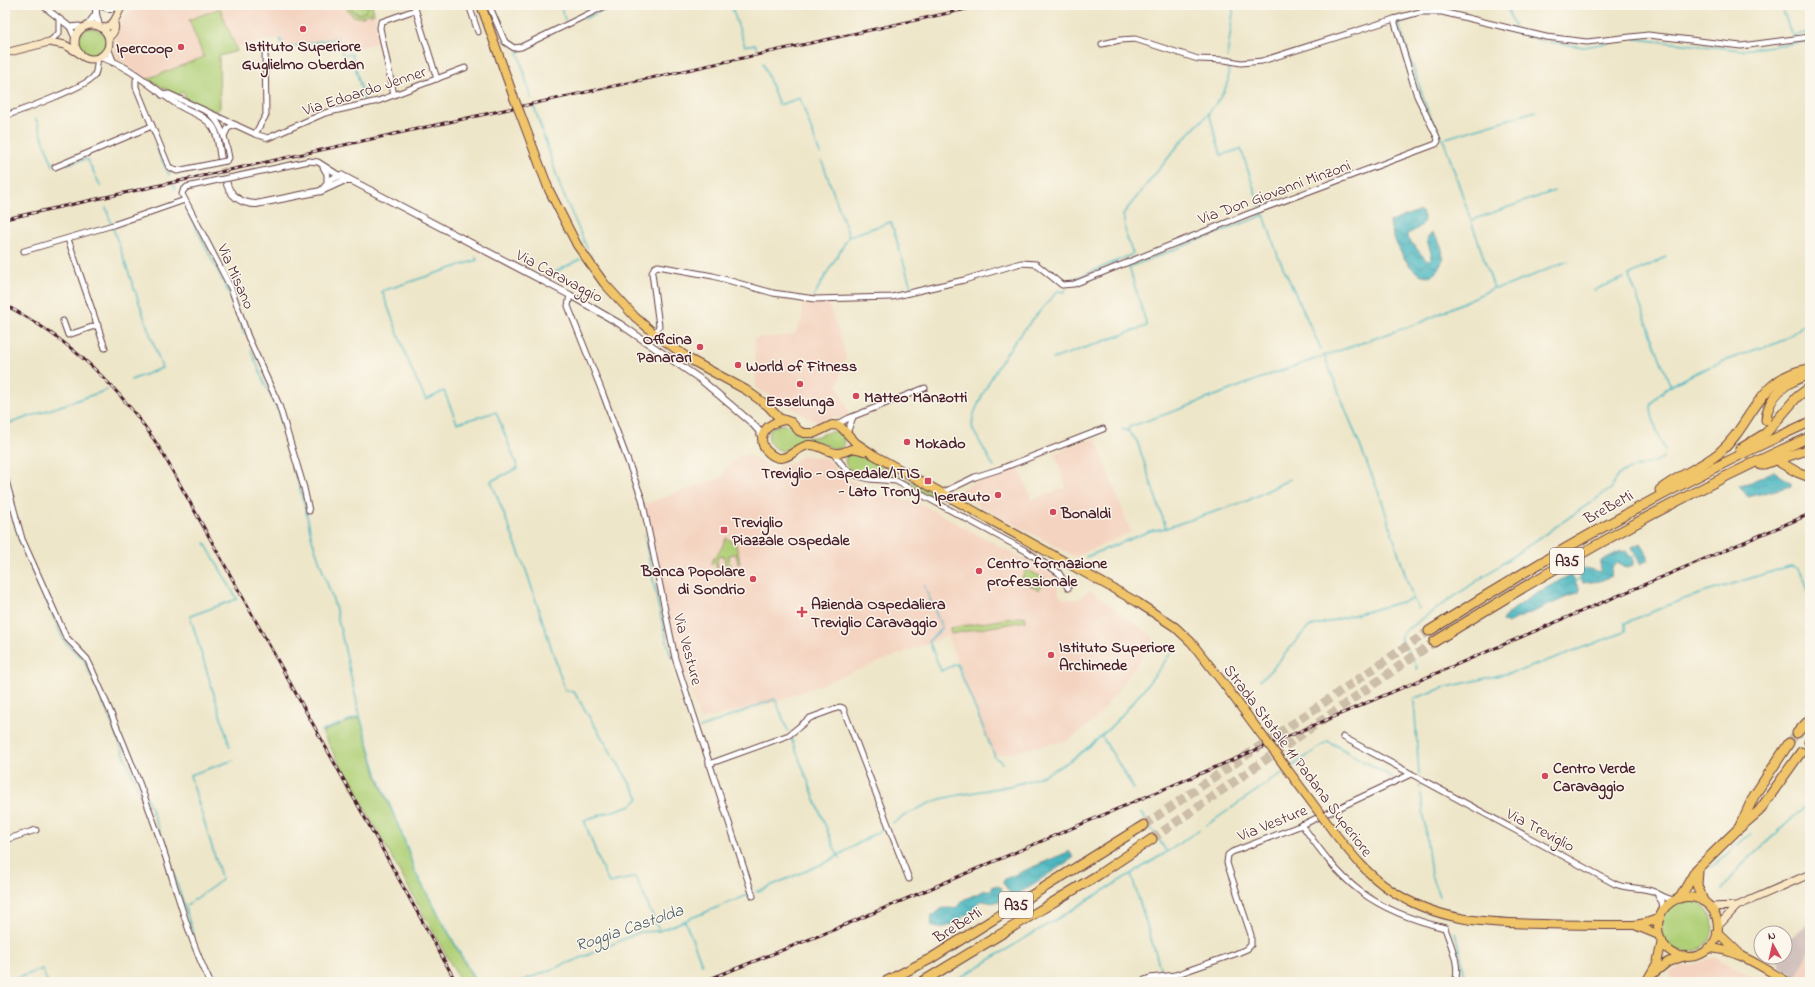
<svg xmlns="http://www.w3.org/2000/svg" width="1815" height="987" font-family="'Indie Flower',sans-serif">
  <style>
    .built { fill: #f4d3c0 }
    .industrial { fill: #d0c0bc }
    .grass { fill: #b0d078; stroke: #7d7852 }
    .park { fill: url(#park-crowns); stroke: #7d7852 }
    .water { fill: url(#water-waves); stroke: #4a6b76 }
    .lines { fill: none; stroke-linecap: round; stroke-linejoin: round }
    .stream { stroke: #49b7c1; stroke-width: 1.5 }
    .tertiary-tunnel { stroke: #cdbea9; stroke-width: 6; stroke-dasharray: 6 3; stroke-linecap: butt }
    .motorway-tunnel { stroke: #cdbea9; stroke-width: 9; stroke-dasharray: 9 4.5; stroke-linecap: butt }
    .minor-casing { stroke: #633d43; stroke-width: 7 }
    .tertiary-casing { stroke: #633d43; stroke-width: 8 }
    .secondary-casing { stroke: #633d43; stroke-width: 9 }
    .primary-casing { stroke: #633d43; stroke-width: 10 }
    .motorway-casing { stroke: #633d43; stroke-width: 11 }
    .minor { stroke: #fff; stroke-width: 5 }
    .tertiary { stroke: #fff; stroke-width: 6 }
    .secondary { stroke: #f9e7c3; stroke-width: 7 }
    .primary { stroke: #f0c469; stroke-width: 8 }
    .motorway { stroke: #f0c469; stroke-width: 9 }
    .rail-casing { stroke: #4a1f2b; stroke-width: 3 }
    .rail { stroke: #fbf7ec; stroke-width: 1.5; stroke-dasharray: 4.5; stroke-linecap: butt }
    .minor-bridge-casing { stroke: #633d43; stroke-width: 7; stroke-linecap: butt }
    .primary-bridge-casing { stroke: #633d43; stroke-width: 10; stroke-linecap: butt }
    .minor-bridge { stroke: #fff; stroke-width: 5 }
    .primary-bridge { stroke: #f0c469; stroke-width: 8 }
    .poi-dot { fill: #d1495b; stroke: #fbf7ec; stroke-width: 1.5 }
    .labels { text-anchor: middle; stroke-width: 3; stroke-linejoin: round; paint-order: stroke }
    .shield { fill: #fbf7ec; stroke: #7f6065; stroke-width: 1 }
    .shield-label { font-size: 15px; font-weight: bold; fill: #4a1f2b }
    .poi-label { font-size: 16px; font-weight: bold; fill: #4a1f2b; stroke: #fbf7ec; text-anchor: start }
    .street-label { font-size: 16px; fill: #4a1f2b; stroke: #fbf7ec }
    .water-label { font-size: 17px; font-style: italic; fill: #4a5c67; stroke: #fbf7ec }
  </style>
  <defs>
    <pattern id="park-crowns" width="20" height="18" patternUnits="userSpaceOnUse"><rect width="20" height="18" fill="#b0d078"/><path d="M2 6a3 3 0 1 1 6 0M12 15a3 3 0 1 1 6 0" fill="none" stroke="#99b268"/></pattern>
    <pattern id="water-waves" width="16" height="10" patternUnits="userSpaceOnUse"><rect width="16" height="10" fill="#49b7c1"/><path d="M0 5q4-4 8 0t8 0" fill="none" stroke="#3f949d"/></pattern>
  </defs>
  <rect width="100%" height="100%" fill="#fbf7ec"/>
  <filter id="ink" filterUnits="userSpaceOnUse"><feTurbulence type="fractalNoise" baseFrequency=".025" numOctaves="2"/><feDisplacementMap in="SourceGraphic" scale="8" xChannelSelector="R" yChannelSelector="G"/><feConvolveMatrix kernelMatrix="1 2 1 2 8 2 1 2 1" color-interpolation-filters="sRGB"/></filter>
  <filter id="wash" filterUnits="userSpaceOnUse"><feTurbulence type="fractalNoise" baseFrequency=".012" numOctaves="4" result="noise"/><feDisplacementMap in="SourceGraphic" scale="16" xChannelSelector="R" yChannelSelector="G"/><feGaussianBlur stdDeviation="0.9" result="paint"/><feColorMatrix in="noise" values="0 0 0 0 0 0 0 0 0 0 0 0 0 0 0 0 0 1.4 0 .05"/><feComposite in="paint" operator="in"/></filter>
  <g filter="url(#wash)">
    <rect width="100%" height="100%" fill="#eee6c9"/>
    <g class="built">
      <polygon points="134,5 373,5 380,42 344,52 338,37 286,48 281,38 236,47 220,8 204,57 147,79 117,58 115,53 116,37 123,19"/>
      <polygon points="827,301 842,341 846,358 838,385 849,413 843,419 833,417 818,423 756,388 754,338 794,335 802,320 802,302"/>
      <polygon points="1095,438 1131,532 1076,557 956,493 971,484 1018,466 1032,500 1066,487 1055,453"/>
      <polygon points="740,455 748,455 775,469 778,465 791,463 802,456 825,458 832,463 838,473 843,478 857,483 869,493 893,497 923,505 1056,577 1059,595 1064,599 1078,599 1090,590 1153,637 1147,650 1095,721 1068,740 994,756 947,636 775,702 700,720 678,653 659,576 644,504 723,477 725,468"/>
      <polygon points="1810,951 1810,982 1796,982 1794,981"/>
      <polygon points="1714,957 1758,980 1757,982 1673,982 1670,973 1677,968 1693,965"/>
    </g>
    <polygon class="industrial" points="1810,922 1810,951 1796,977 1781,968 1778,963 1781,957 1785,957 1785,942"/>
    <g class="grass">
      <path d="M 346,5 L 350,5 L 353,12 L 361,14 L 365,12 L 368,5 L 372,5 L 374,14 L 370,15 L 370,12 L 363,17 C 354,18 348,14 346,5 Z"/>
      <polygon points="220,8 237,51 219,56 220,108 215,112 185,98 184,92 180,93 179,96 147,79 204,57 189,20"/>
      <circle cx="92" cy="42" r="14"/>
      <path d="M 782,424 C 793,425 799,437 810,437 C 822,438 833,425 843,436 L 844,444 C 837,454 829,446 822,443 C 817,441 811,441 806,441 C 798,442 794,449 787,451 C 773,451 764,441 771,428 Z"/>
      <path d="M 853,453 L 880,465 L 936,494 L 934,498 C 921,492 908,483 894,478 C 883,475 839,479 846,456 Z"/>
      <polygon points="726,538 736,544 740,562 738,564 736,554 729,555 730,568 726,570 724,556 717,557 718,571 715,563 711,564 714,557 720,551"/>
      <polygon points="1026,569 1045,579 1039,590 1021,580"/>
      <polygon points="1025,616 1026,621 951,634 950,628"/>
      <polygon points="360,717 377,777 407,847 414,870 475,982 461,982 322,732"/>
      <circle cx="1687" cy="926" r="26"/>
    </g>
    <polygon class="park" points="350,5 368,5 367,9 363,13 358,14 353,12"/>
    <g class="water">
      <path d="M 1418,211 L 1422,212 C 1429,224 1416,230 1407,234 L 1407,237 L 1426,260 L 1430,260 L 1432,256 L 1427,241 L 1428,236 L 1433,233 C 1436,238 1441,243 1442,249 C 1445,263 1436,282 1420,274 C 1406,268 1391,236 1390,222 Z"/>
      <polygon points="1774,471 1791,483 1791,486 1748,497 1739,485 1749,483"/>
      <polygon points="1641,543 1648,556 1648,560 1640,564 1632,547"/>
      <polygon points="1626,551 1633,560 1633,566 1626,568 1617,563 1612,568 1611,576 1600,581 1583,583 1579,574 1580,571 1585,568 1600,572 1601,561 1618,552"/>
      <path d="M 1571,575 L 1580,590 L 1579,592 L 1507,623 L 1502,621 C 1505,611 1560,579 1571,575 Z"/>
      <polygon points="1068,852 1070,852 1073,858 1015,896 1011,895 1003,882 1005,879"/>
      <path d="M 993,886 L 998,886 L 1001,888 L 1002,895 L 999,901 C 990,905 986,900 981,901 C 977,903 975,907 972,910 C 964,918 941,935 931,925 L 932,916 C 944,905 943,909 956,908 L 963,900 L 983,891 L 991,890 Z"/>
    </g>
    <g class="lines">
      <g class="stream">
        <polyline points="560,5 565,20"/>
        <polyline points="731,5 745,46 755,44 757,48"/>
        <polyline points="1416,5 1419,10"/>
        <polyline points="1506,5 1515,28"/>
        <polyline points="1781,5 1792,36 1810,32"/>
        <polyline points="1422,14 1398,23 1428,112 1445,144 1494,288"/>
        <polyline points="584,19 614,5 625,5"/>
        <polyline points="1494,27 1544,41"/>
        <polyline points="280,39 284,48 337,38 343,55 352,54 364,100"/>
        <polyline points="1636,39 1742,50 1810,41"/>
        <polyline points="1549,42 1584,47 1622,40"/>
        <polyline points="523,49 518,51 531,99"/>
        <polyline points="1227,58 1234,5"/>
        <polyline points="763,63 779,105 800,98 820,154"/>
        <path d="M 1227,63 C 1233,85 1221,96 1209,113 L 1221,155 L 1241,149 L 1260,207"/>
        <polyline points="534,106 561,189 587,248"/>
        <polyline points="36,119 53,166"/>
        <polyline points="1446,138 1536,111"/>
        <polyline points="155,145 169,175"/>
        <polyline points="67,164 87,159 101,187"/>
        <polyline points="173,184 175,189"/>
        <polyline points="106,208 162,368 131,380"/>
        <polyline points="189,214 233,301 244,334"/>
        <polyline points="1264,215 1278,256 1321,349"/>
        <polyline points="1472,220 1554,191"/>
        <polyline points="849,236 891,222 912,290"/>
        <polyline points="590,254 591,256"/>
        <polyline points="476,257 477,260 382,291 412,371 426,400 444,391 457,423 496,412 518,468 491,481 527,573 565,690 574,692 639,798 632,805 584,820 601,866 609,883 636,877 659,931"/>
        <polyline points="1666,257 1629,275 1670,385"/>
        <polyline points="548,276 580,259"/>
        <polyline points="1070,283 1072,280 1133,254 1126,235 1123,214 1181,142 1209,113"/>
        <polyline points="1594,290 1624,278"/>
        <polyline points="813,297 849,236 822,161"/>
        <polyline points="251,350 263,380 278,411"/>
        <polyline points="1324,355 1382,501 1413,599 1419,609"/>
        <polyline points="1053,359 1147,326 1129,267 1264,215"/>
        <polyline points="279,415 305,507 312,539 335,606 360,716 377,773"/>
        <polyline points="5,425 107,390"/>
        <polyline points="1128,431 1129,427 1183,408 1272,374 1422,322 1494,288 1507,286 1568,261"/>
        <path d="M 1665,451 C 1660,438 1652,422 1651,408 C 1651,385 1735,357 1754,350 C 1762,347 1770,346 1777,343 C 1788,337 1804,327 1810,316"/>
        <path d="M 994,467 L 973,430 C 970,418 977,407 982,396 C 1003,352 1026,326 1058,291 L 1064,292 L 1066,289"/>
        <polyline points="5,487 8,497"/>
        <polyline points="14,518 20,541 64,641 84,660 108,714 140,794 142,795"/>
        <polyline points="1166,528 1247,501 1290,479"/>
        <polyline points="644,534 659,609 671,657"/>
        <polyline points="205,543 237,599 190,616 230,747"/>
        <polyline points="1086,557 1150,531 1166,528 1137,441 1128,431 1122,429"/>
        <polyline points="1632,557 1636,555"/>
        <polyline points="1575,582 1582,578"/>
        <polyline points="924,585 942,628 929,641 941,671 957,664 995,757 1002,763"/>
        <path d="M 1414,662 L 1400,639 L 1403,632 L 1612,488 C 1616,463 1646,470 1664,457"/>
        <polyline points="1416,665 1417,669"/>
        <path d="M 1260,680 C 1279,665 1291,644 1309,627 L 1413,599"/>
        <polyline points="345,722 360,716"/>
        <polyline points="700,728 775,699 788,731"/>
        <polyline points="321,731 340,724"/>
        <polyline points="1101,735 1134,789"/>
        <polyline points="791,738 835,850 840,858"/>
        <polyline points="1290,768 1328,741 1395,779"/>
        <polyline points="377,774 407,847 414,870 476,982"/>
        <path d="M 1419,774 L 1414,700 L 1415,698 L 1443,688 L 1522,670 L 1622,633 L 1625,631 L 1625,623 L 1681,600 L 1790,566 C 1804,566 1807,589 1810,599"/>
        <polyline points="1420,784 1420,788"/>
        <polyline points="1421,794 1431,875 1439,896"/>
        <polyline points="147,798 161,835 194,936"/>
        <polyline points="1141,813 1167,852"/>
        <path d="M 892,823 C 906,815 926,803 941,799 C 970,791 1000,790 1028,781 C 1090,761 1134,704 1171,653"/>
        <polyline points="1207,825 1285,771"/>
        <polyline points="1711,868 1742,840 1751,834"/>
        <polyline points="1131,874 1162,974"/>
        <polyline points="1722,890 1742,865 1810,802"/>
        <polyline points="756,892 827,862 886,827"/>
        <polyline points="187,905 222,880 190,775 234,760"/>
        <polyline points="685,921 702,964"/>
        <polyline points="1455,932 1466,979 1464,982"/>
        <polyline points="204,962 214,982"/>
        <polyline points="7,982 42,969 47,982"/>
        <polyline points="519,982 583,957 640,932 659,931 748,895"/>
        <polyline points="953,982 1167,852 1200,829"/>
        <polyline points="1161,982 1162,978"/>
      </g>
    </g>
  </g>
  <g filter="url(#ink)">
    <g class="lines">
      <polyline class="tertiary-tunnel" points="221,159 226,181"/>
      <g class="motorway-tunnel">
        <polyline points="1789,743 1797,733"/>
        <polyline points="1144,825 1429,631"/>
        <polyline points="1152,839 1434,642"/>
      </g>
      <g class="minor-casing">
        <g id="minor">
          <polyline points="42,5 70,27 75,38"/>
          <polyline points="414,5 437,79"/>
          <polyline points="469,5 478,32"/>
          <polyline points="489,5 505,42 514,48 521,47 607,5"/>
          <polyline points="70,27 79,26 81,28"/>
          <polyline points="49,42 59,33 59,20"/>
          <polyline points="1102,44 1120,40 1135,39 1198,59 1225,60 1241,63 1262,61 1394,19"/>
          <polyline points="136,80 136,87 169,167 177,171 216,163"/>
          <polyline points="162,95 169,94 255,134 268,138 325,113 378,101 465,68"/>
          <polyline points="394,95 380,28 381,22 415,10"/>
          <path d="M 211,115 C 223,125 226,143 229,158 L 226,161"/>
          <path d="M 5,116 C 20,111 88,86 94,76 C 98,70 96,64 98,58"/>
          <polyline points="255,134 266,115 265,47"/>
          <polyline points="224,136 228,128 236,125"/>
          <polyline points="55,167 152,126"/>
          <polyline points="323,167 327,174 327,184"/>
          <polyline points="229,178 309,161 318,162 340,176"/>
          <polyline points="218,180 187,187 183,191 182,194 231,288 248,337 279,405 304,488 309,511"/>
          <polyline points="68,239 105,348"/>
          <polyline points="24,251 113,225 182,201"/>
          <polyline points="570,295 568,306 603,394 642,499 675,658 753,896"/>
          <polyline points="63,321 68,335 98,325"/>
          <polyline points="655,334 659,326 652,273 654,268 658,266 713,276 773,293 815,299 892,297 964,280 1021,263 1036,264 1062,285 1074,284 1248,214 1436,144 1438,141 1437,137 1417,96 1395,23 1394,19 1420,12 1442,12 1546,37 1587,42 1648,35 1741,46 1810,37"/>
          <polyline points="836,425 849,418 925,388"/>
          <polyline points="847,433 853,417"/>
          <polyline points="832,452 844,467 852,474 869,479 896,481 1026,551 1059,573 1068,588"/>
          <path d="M 5,477 L 22,539 L 66,637 L 87,659 L 90,665 C 115,721 138,777 158,834 C 175,883 187,935 210,982"/>
          <polyline points="942,493 975,477 1000,469 1103,429"/>
          <path d="M 1343,737 L 1615,884 C 1627,889 1640,887 1652,891 C 1660,894 1665,899 1675,900"/>
          <polyline points="709,764 789,735 810,718 840,707 843,708 909,879"/>
          <path d="M 1302,825 C 1319,849 1337,874 1361,892 C 1385,910 1416,921 1445,928 C 1450,944 1461,965 1455,982"/>
          <polyline points="5,840 36,830"/>
          <polyline points="1658,896 1662,902 1663,910"/>
          <polyline points="1139,982 1150,978 1175,975 1235,954 1247,949 1251,945 1251,935 1227,863 1228,855 1232,852 1302,825 1411,774"/>
        </g>
      </g>
      <g class="tertiary-casing">
        <g id="tertiary">
          <polyline points="96,5 96,14 99,26"/>
          <polyline points="100,5 110,9 122,5"/>
          <polyline points="88,25 96,14"/>
          <polyline points="108,49 113,62"/>
          <path d="M 100,57 C 129,65 152,88 177,104 C 189,112 205,115 213,127 C 219,135 219,150 221,159"/>
          <path d="M 226,181 C 229,195 241,204 256,204 L 321,191 L 343,181 L 351,181"/>
          <polyline points="321,191 332,179 341,175 570,295 620,324 700,379 752,423 759,431 762,439"/>
        </g>
      </g>
      <g class="secondary-casing">
        <g id="secondary">
          <circle cx="92" cy="42" r="17"/>
          <path d="M 103,28 C 116,26 116,14 123,5"/>
          <path d="M 109,37 C 114,33 116,29 114,23"/>
          <polyline points="5,53 49,42 65,45 79,53"/>
          <polyline points="1710,907 1737,906"/>
          <polyline points="1718,926 1737,906 1810,874"/>
        </g>
      </g>
      <g class="primary-casing">
        <g id="primary">
          <polyline points="481,5 514,98"/>
          <polyline points="520,113 549,190 577,245 604,283 635,317 655,334 691,360 746,390 768,406 779,418 791,422 799,431 804,433 815,433 832,425 840,426 856,443 874,455 1137,602 1175,627 1191,642 1224,684"/>
          <path d="M 784,420 C 774,422 764,426 762,438 C 762,443 764,449 768,452 C 785,468 794,447 809,445 C 820,444 827,453 838,453 C 849,453 848,445 864,451"/>
          <path d="M 1336,835 C 1352,855 1368,875 1389,889 C 1437,922 1487,923 1543,924 C 1573,925 1604,925 1634,925 L 1646,923 L 1660,918"/>
          <circle cx="1688" cy="927" r="30"/>
          <polyline points="1637,926 1659,935"/>
          <polyline points="1717,932 1739,953"/>
          <path d="M 1708,948 C 1737,949 1763,968 1788,982"/>
          <polyline points="1653,974 1668,962 1685,956"/>
          <polyline points="1646,982 1657,963 1662,941"/>
        </g>
      </g>
      <g class="motorway-casing">
        <g id="motorway">
          <path d="M 1766,420 C 1768,395 1787,381 1810,375"/>
          <polyline points="1740,449 1766,433 1797,397 1810,387"/>
          <polyline points="1781,463 1797,472 1810,477"/>
          <polyline points="1761,465 1810,449"/>
          <path d="M 1660,490 C 1678,475 1701,468 1719,453 C 1753,424 1758,375 1810,369"/>
          <path d="M 1429,631 C 1552,553 1678,482 1810,422"/>
          <path d="M 1434,642 C 1556,566 1679,495 1810,437"/>
          <polyline points="1797,733 1810,719"/>
          <polyline points="1809,742 1810,740"/>
          <polyline points="1740,826 1754,796 1789,743"/>
          <polyline points="1698,871 1697,885 1703,901"/>
          <polyline points="1680,898 1696,870 1738,829 1759,811 1801,752"/>
          <polyline points="885,982 930,959 1144,825"/>
          <polyline points="922,982 1098,875 1152,839"/>
        </g>
      </g>
      <use href="#minor" class="minor"/>
      <use href="#tertiary" class="tertiary"/>
      <use href="#secondary" class="secondary"/>
      <use href="#primary" class="primary"/>
      <use href="#motorway" class="motorway"/>
      <g class="rail-casing">
        <g id="rail">
          <polyline points="5,219 985,5"/>
          <path d="M 5,305 C 70,339 123,390 162,452 L 456,982"/>
          <polyline points="702,982 833,930 1810,514"/>
        </g>
      </g>
      <use href="#rail" class="rail"/>
      <g class="minor-bridge-casing">
        <g id="minor-bridge">
          <polyline points="216,163 226,161"/>
          <polyline points="218,180 229,178"/>
        </g>
      </g>
      <g class="primary-bridge-casing">
        <g id="primary-bridge">
          <polyline points="514,98 520,113"/>
          <polyline points="1224,684 1336,835"/>
        </g>
      </g>
      <use href="#minor-bridge" class="minor-bridge"/>
      <use href="#primary-bridge" class="primary-bridge"/>
    </g>
  </g>
  <g class="poi-dot">
    <circle cx="303" cy="29" r="4"/>
    <circle cx="181" cy="47" r="4"/>
    <circle cx="700" cy="347" r="4"/>
    <circle cx="738" cy="365" r="4"/>
    <circle cx="800" cy="384" r="4"/>
    <circle cx="856" cy="396" r="4"/>
    <circle cx="907" cy="442" r="4"/>
    <rect x="924" y="477" width="8" height="8" rx="2"/>
    <circle cx="998" cy="495" r="4"/>
    <circle cx="1053" cy="512" r="4"/>
    <rect x="720" y="526" width="8" height="8" rx="2"/>
    <circle cx="979" cy="571" r="4"/>
    <circle cx="753" cy="579" r="4"/>
    <path d="M800 606h4v4h4v4h-4v4h-4v-4h-4v-4h4z"/>
    <circle cx="1051" cy="655" r="4"/>
    <circle cx="1545" cy="776" r="4"/>
  </g>
  <g class="labels">
    <g class="shield">
      <rect x="1550" y="548" width="34" height="26" rx="3"/>
      <rect x="999" y="892" width="34" height="26" rx="3"/>
    </g>
    <g class="shield-label">
      <text x="1567" y="566">A35</text>
      <text x="1016" y="910">A35</text>
    </g>
    <g class="poi-label">
      <text x="303" y="51" text-anchor="middle">Istituto Superiore<tspan x="303" dy="18">Guglielmo Oberdan</tspan></text>
      <text x="173" y="53" text-anchor="end">Ipercoop</text>
      <text x="692" y="344" text-anchor="end">Officina<tspan x="692" dy="18">Panarari</tspan></text>
      <text x="746" y="371">World of Fitness</text>
      <text x="864" y="402">Matteo Manzotti</text>
      <text x="800" y="406" text-anchor="middle">Esselunga</text>
      <text x="915" y="448">Mokado</text>
      <text x="920" y="478" text-anchor="end">Treviglio - Ospedale/ITIS<tspan x="920" dy="18">- Lato Trony</tspan></text>
      <text x="990" y="501" text-anchor="end">Iperauto</text>
      <text x="1061" y="518">Bonaldi</text>
      <text x="732" y="527">Treviglio<tspan x="732" dy="18">Piazzale Ospedale</tspan></text>
      <text x="987" y="568">Centro formazione<tspan x="987" dy="18">professionale</tspan></text>
      <text x="745" y="576" text-anchor="end">Banca Popolare<tspan x="745" dy="18">di Sondrio</tspan></text>
      <text x="811" y="609">Azienda Ospedaliera<tspan x="811" dy="18">Treviglio Caravaggio</tspan></text>
      <text x="1059" y="652">Istituto Superiore<tspan x="1059" dy="18">Archimede</tspan></text>
      <text x="1553" y="773">Centro Verde<tspan x="1553" dy="18">Caravaggio</tspan></text>
    </g>
    <g class="street-label">
      <text transform="translate(364 90) rotate(-18)" y="6">Via Edoardo Jenner</text>
      <text transform="translate(1274 191) rotate(-20)" y="6">Via Don Giovanni Minzoni</text>
      <text transform="translate(560 275) rotate(28)" y="6">Via Caravaggio</text>
      <text transform="translate(237 276) rotate(66)" y="6">Via Misano</text>
      <text transform="translate(1608 506) rotate(-29)" y="6">BreBeMi</text>
      <text transform="translate(689 649) rotate(75)" y="6">Via Vesture</text>
      <text transform="translate(1299 760) rotate(53)" y="6">Strada Statale 11 Padana Superiore</text>
      <text transform="translate(1272 822) rotate(-22)" y="6">Via Vesture</text>
      <text transform="translate(1541 829) rotate(28)" y="6">Via Treviglio</text>
      <text transform="translate(957 924) rotate(-32)" y="6">BreBeMi</text>
    </g>
    <g class="water-label">
      <text transform="translate(629 927) rotate(-19)" y="6">Roggia Castolda</text>
    </g>
  </g>
  <rect width="1815" height="987" fill="none" stroke="#fbf7ec" stroke-width="20"/>
  <g transform="translate(1773 945) rotate(352)"><circle r="19" fill="#fbf7ec" stroke="#b4a19f"/>
  <path d="M0-3L7 15L0 10L-7 15Z" fill="#d1495b"/>
  <text y="-6" font-size="11" font-weight="bold" text-anchor="middle" fill="#4a1f2b">N</text>
  </g>
</svg>
